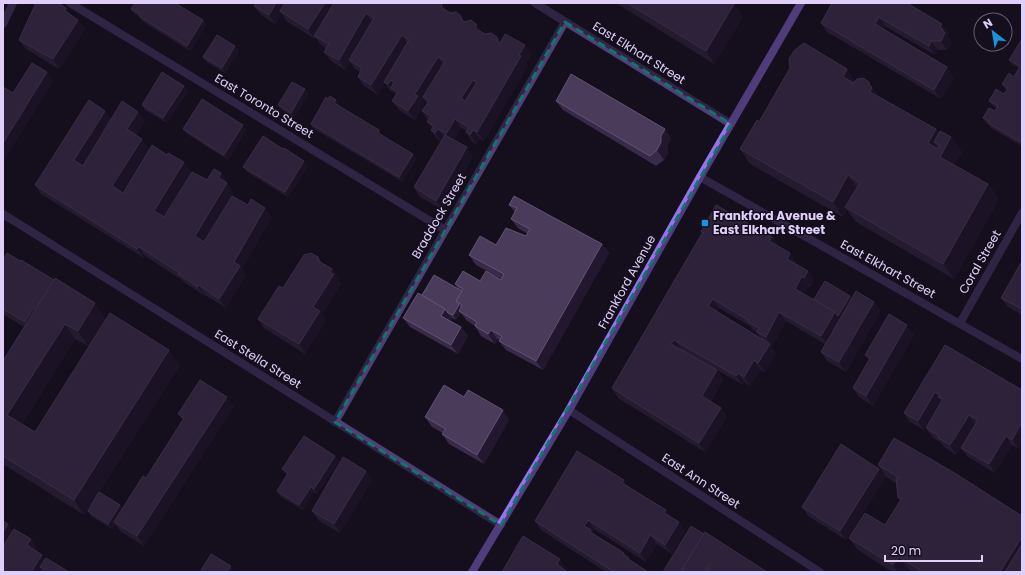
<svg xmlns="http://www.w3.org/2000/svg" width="1025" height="575" font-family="Poppins,sans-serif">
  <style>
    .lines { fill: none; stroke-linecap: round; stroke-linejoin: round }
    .street { stroke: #503f76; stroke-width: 8 }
    .secondary { stroke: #9772ee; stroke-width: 8 }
    .wall { fill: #382a48; fill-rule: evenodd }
    .shaded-wall { fill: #22172f }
    .building { fill: #4a3b5b; stroke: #615374; fill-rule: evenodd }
    .marked { fill: none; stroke: #0f766e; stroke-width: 3; stroke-dasharray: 8 5; stroke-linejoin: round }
    .poi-dot { fill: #1b93da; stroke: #150e1d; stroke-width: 1.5 }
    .labels { text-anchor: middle; stroke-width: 3; stroke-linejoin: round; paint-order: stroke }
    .street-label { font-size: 12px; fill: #e0d0f9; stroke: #150e1d }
    .poi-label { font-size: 12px; font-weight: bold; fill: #e0d0f9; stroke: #150e1d; text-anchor: start }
  </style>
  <rect width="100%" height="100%" fill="#150e1d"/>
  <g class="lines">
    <g class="street">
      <polyline points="70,3 445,230"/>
      <polyline points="535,3 731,124"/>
      <polyline points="3,24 13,3"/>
      <polyline points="700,177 1022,359"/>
      <polyline points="3,214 501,525"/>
      <polyline points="960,323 1022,213"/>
      <polyline points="569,410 820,572"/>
      <polyline points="335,422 565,22"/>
    </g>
    <polyline class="secondary" points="472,572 569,410 700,177 801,3"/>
  </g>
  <g class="wall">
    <polygon points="442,3 447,11 451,13 460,15 465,22 476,24 482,33 485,34 497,37 501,42 532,54 526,63 528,66 484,141 480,139 477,144 472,142 466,132 467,131 461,128 454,140 473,157 443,210 420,197 414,187 441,142 437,139 431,130 432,128 427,122 428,120 422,111 427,104 424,99 422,102 424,105 415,120 399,110 392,101 396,95 395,93 390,91 385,83 378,95 364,86 358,77 360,72 355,69 350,62 345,70 331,61 324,52 326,49 321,45 316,38 315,39 286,21 282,14 275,24 261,15 254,6"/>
    <polygon points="616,3 732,3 743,17 714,64"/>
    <polygon points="832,3 942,24 949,33 947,36 952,43 947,50 938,50 935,55 885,26 884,29 954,77 941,99 827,32 821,23"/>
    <polygon points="66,8 71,15 78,20 85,29 59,69 26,49 19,40"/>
    <polygon points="131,9 203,20 206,25 190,51 142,21 139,16 135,14"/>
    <polygon points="1022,39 1022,146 991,128 989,124 986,123 983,118 995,111 996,108 993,106 989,101 1004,94 1007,90 1005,89 1002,84 1014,77 1019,68 1013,65 1009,60"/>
    <polygon points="235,46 239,51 225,73 207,62 203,57"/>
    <polygon points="847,69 855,81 880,97 936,129 939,133 951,137 962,152 954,165 988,184 999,199 954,279 856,222 847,210 843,217 750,164 740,149 759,122"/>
    <polygon points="305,89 309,94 294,118 282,110 278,105"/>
    <polygon points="188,91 167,123 145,110 142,105"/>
    <polygon points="556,101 671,138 667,146 668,152 664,160 656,166 563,110"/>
    <polygon points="339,104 339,106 379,130 382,136 413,154 416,159 403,182 314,129 311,124"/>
    <polygon points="105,111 111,119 138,112 145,121 136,135 149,148 121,192 123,193 191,172 163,216 164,217 207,180 221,173 233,192 204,241 204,242 248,205 265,208 272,217 242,269 246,275 226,308 205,295 205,296 185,283 182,280 145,256 144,258 41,194 35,185"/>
    <polygon points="243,125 246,130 228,160 187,134 183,129"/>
    <polygon points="283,149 308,166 288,197 247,172 243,167"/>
    <polygon points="509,205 602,244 609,253 543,370 506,350 499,341 500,340 497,339 495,344 481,336 475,326 466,320 461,313 456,320 452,318 450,321 461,327 468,336 458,354 410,327 403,318 422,295 458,289 455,284 480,281 501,280 501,279 476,265 469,255 496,245 526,236 528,234 518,228 511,219 515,212"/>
    <path d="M 701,232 L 772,237 L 778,246 L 796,262 L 796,264 L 808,271 L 814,280 L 811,287 L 809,286 L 804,294 L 814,299 L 850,296 L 852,298 L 881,311 L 846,372 L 827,361 L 821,352 L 825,344 L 786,321 L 772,347 L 771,346 L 776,354 L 765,372 L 760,370 L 750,386 L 744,382 L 743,385 L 681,349 L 717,370 L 723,380 L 711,401 L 721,408 L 727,417 L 705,452 L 618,398 L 612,388 L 702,234 ZM 719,308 L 751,327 L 754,331 L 757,333 L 762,339 L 717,312 Z"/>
    <polygon points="318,257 322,263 332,269 339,278 338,280 341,284 322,314 326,321 305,354 264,328 258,319 283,288"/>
    <polygon points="3,260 106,318 88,346 75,339 22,424 35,432 180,365 99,492 122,508 146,478 183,420 178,414 234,406 144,546 120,531 115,524 112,529 91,516 88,511 93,501 84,515 3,464 3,361 24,327 3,314"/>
    <polygon points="1022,261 1022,315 1008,307 1001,298"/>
    <polygon points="914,335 873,406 859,397 853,388 869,360 865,355"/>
    <polygon points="945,345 1022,390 1022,443 1019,449 1012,445 995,473 968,457 961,448 975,424 956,455 944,447 940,442 932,437 926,428 941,401 924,430 910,422 904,413"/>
    <polygon points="464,397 509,420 484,464 449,444 442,434 443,433 432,427 425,417"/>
    <polygon points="894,438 1022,572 912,572 908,569 906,572 892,572 858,550 849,538 885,525 900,501 898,498 897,484 886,477 878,465"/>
    <polygon points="339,461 317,494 314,492 303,510 280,496 277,491 287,475 282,469"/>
    <polygon points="879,469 885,478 846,540 808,516 802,507"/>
    <polygon points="372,480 340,533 318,520 312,511"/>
    <polygon points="624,480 628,486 666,510 671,517 679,522 685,532 672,554 657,544 646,562 594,529 592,532 594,534 624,553 631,561 648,572 606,572 541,530 535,521"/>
  </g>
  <g class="shaded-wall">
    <polygon points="276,3 289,3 280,11 282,14 275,24 269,15"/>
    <polygon points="325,3 337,3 314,36 316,38 315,39 308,29"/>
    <polygon points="441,3 442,3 447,11 442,8"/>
    <polygon points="734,4 743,17 714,64 706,51"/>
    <polygon points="66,8 72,17 65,11"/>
    <polygon points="366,13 373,23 349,60 350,62 345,70 339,60"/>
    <polygon points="879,17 885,26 881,33 875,24"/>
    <polygon points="78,20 85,29 59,69 53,59"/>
    <polygon points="203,20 206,25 190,51 187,46"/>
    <polygon points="476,24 483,33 476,29"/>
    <polygon points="942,24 949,33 947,36 952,43 947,50 941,41 940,26"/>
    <polygon points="402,35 408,45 384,82 385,83 378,95 371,85"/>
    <polygon points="497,37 504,47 498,42"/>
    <polygon points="931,41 938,50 935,55 929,46"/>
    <polygon points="525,45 532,54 526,63 528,66 484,141 477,132 519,55"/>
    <polygon points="235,46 239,51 225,73 222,68"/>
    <polygon points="438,57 444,66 423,97 424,99 422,102 424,105 415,120 408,111 415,94"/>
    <polygon points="947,67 954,77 941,99 934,90"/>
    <polygon points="847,69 858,84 843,77"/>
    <polygon points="47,72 53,82 3,162 3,143"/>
    <polygon points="391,80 397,89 391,88 395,93 388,84"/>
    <polygon points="473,80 479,89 467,107 461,98"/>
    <polygon points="869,82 880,97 870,92 870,86"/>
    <polygon points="184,86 188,91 167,123 163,118"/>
    <polygon points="305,89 309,94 294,118 291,113"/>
    <polygon points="336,100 339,104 337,108 334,103"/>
    <polygon points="105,111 112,120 80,170 74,160"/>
    <polygon points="138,112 145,121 134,138 127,129"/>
    <polygon points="455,119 461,128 452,143 446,134"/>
    <polygon points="243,125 246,130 228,160 224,155"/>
    <polygon points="438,129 445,138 442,142 435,133"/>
    <polygon points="665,129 671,138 667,146 668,152 664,160 657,150 661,136"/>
    <polygon points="936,129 947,144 940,145 934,142 941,153 928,143"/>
    <polygon points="379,130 383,135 381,138 378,133"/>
    <polygon points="473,130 480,139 477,144 470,135"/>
    <polygon points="951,137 962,152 950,172 940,157"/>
    <polygon points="142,139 149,148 119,195 112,186"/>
    <polygon points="467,147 473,157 443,210 436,201"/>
    <polygon points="413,154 416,159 403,182 399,177"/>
    <polygon points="304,161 308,166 288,197 285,192"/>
    <polygon points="184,162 191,172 160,220 154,211"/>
    <polygon points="221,173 233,192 201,245 195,236 219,178"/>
    <polygon points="848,175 859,190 845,207 847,210 843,217 833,202"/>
    <polygon points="988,184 999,199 954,279 943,264"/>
    <polygon points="265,208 272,217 242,269 246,275 226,308 219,299 234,262"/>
    <polygon points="772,237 778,246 769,241"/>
    <polygon points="602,244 609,253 543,370 536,361"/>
    <polygon points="139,247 145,256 144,258 137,249"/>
    <polygon points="790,253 796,262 793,268 787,259"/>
    <polygon points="332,269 339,278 338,280 341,284 322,314 326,321 305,354 299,344 313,307"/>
    <polygon points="808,271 814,280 811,287 804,278"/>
    <polygon points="802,276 809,286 802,298 795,289"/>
    <polygon points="199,285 205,295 205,296 198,287"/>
    <polygon points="850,296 854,301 828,345 821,336 835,312"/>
    <polygon points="713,299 719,308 715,316 708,306"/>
    <polygon points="874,302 881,311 846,372 839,362"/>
    <polygon points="95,303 106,318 88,346 78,331"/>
    <polygon points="459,305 462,310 459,311 461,313 456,320 453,315"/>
    <polygon points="34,308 40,317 31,331 25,322"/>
    <polygon points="445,309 452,318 448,326 441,316"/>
    <polygon points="779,312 786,321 772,347 766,337"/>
    <polygon points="65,324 75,339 18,430 7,415"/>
    <polygon points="907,325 914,335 873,406 866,396"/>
    <polygon points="461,327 468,336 458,354 451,345"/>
    <polygon points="491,330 497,339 495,344 488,334"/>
    <polygon points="674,340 681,349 671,344"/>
    <polygon points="770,344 776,354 765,372 758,363"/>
    <polygon points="169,350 180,365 84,515 74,500"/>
    <polygon points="754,360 760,370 750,386 744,377"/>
    <polygon points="717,370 723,380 708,405 702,396"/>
    <polygon points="738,373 744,382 743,385 736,376"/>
    <polygon points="935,392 941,401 924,430 918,421"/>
    <polygon points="227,397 234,406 144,546 137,536"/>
    <polygon points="721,408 727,417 705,452 699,443"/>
    <polygon points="503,410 509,420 484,464 477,455"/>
    <polygon points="969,415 975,424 956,455 950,445"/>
    <polygon points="1022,422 1022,443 1019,449 1012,440"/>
    <polygon points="1006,436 1012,445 995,473 989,464"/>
    <polygon points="335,456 339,461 317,494 314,489"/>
    <polygon points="879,469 885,478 846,540 840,531"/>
    <polygon points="366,471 372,480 340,533 334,524"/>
    <polygon points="624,480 630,490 622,483"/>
    <polygon points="311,487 314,492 303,510 299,505"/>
    <polygon points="120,505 123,510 114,522 115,524 112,529 108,524"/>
    <polygon points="666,510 673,519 664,513"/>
    <polygon points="588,520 594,529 592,532 597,539 584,526"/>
    <polygon points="679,522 685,532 672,554 665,545"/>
    <polygon points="8,524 14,533 3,552 3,532"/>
    <polygon points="650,535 657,544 646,562 640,553"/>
    <polygon points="1022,537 1022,564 1017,572 1000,572"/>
    <polygon points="31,539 37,548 33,554 27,545"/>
    <polygon points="42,555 48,564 43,569 40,567 43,572 31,572"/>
    <polygon points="899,557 908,569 906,572 898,572 893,565"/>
    <polygon points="560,559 569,572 562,572 557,564"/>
    <polygon points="231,566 234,571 233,572 227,572"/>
  </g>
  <g class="building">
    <polygon points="36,3 58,3 66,8 65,11 78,20 53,59 19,40"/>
    <polygon points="135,3 175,3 203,20 187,46 139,16 140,14 131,9"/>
    <polygon points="256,3 276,3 269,15 254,6"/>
    <polygon points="285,3 325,3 308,29 280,11"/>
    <path d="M 334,3 L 441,3 L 442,8 L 451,13 L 456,12 L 460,15 L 462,20 L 464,22 L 471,20 L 476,24 L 476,29 L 485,34 L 491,33 L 497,37 L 498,42 L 500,43 L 505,34 L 525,45 L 519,55 L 521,56 L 477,132 L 473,130 L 470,135 L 466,132 L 469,127 L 455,119 L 446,134 L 438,129 L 435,133 L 431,130 L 434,126 L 427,122 L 431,116 L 422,111 L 429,101 L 423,97 L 445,61 L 438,57 L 415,94 L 418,96 L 408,111 L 392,101 L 398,92 L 391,88 L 394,82 L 391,80 L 388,84 L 384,82 L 409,40 L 402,35 L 371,85 L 358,77 L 362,68 L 349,60 L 374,18 L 366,13 L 339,60 L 324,52 L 329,44 L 314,36 ZM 473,80 L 477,82 L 465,101 L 461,98 Z"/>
    <polygon points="627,3 732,3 734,4 706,51"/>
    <polygon points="832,3 907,3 942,24 940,26 945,33 941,41 931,41 929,46 879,17 875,24 947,67 934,90 821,23"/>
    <polygon points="217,35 235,46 222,68 203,57"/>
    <polygon points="1022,39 1022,143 988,123 989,121 983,118 989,108 995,111 998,106 989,101 996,89 1004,94 1008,88 1002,84 1009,73 1014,77 1020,66 1009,60"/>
    <polygon points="804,43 847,69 843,77 854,83 857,79 863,78 869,82 870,86 872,87 870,92 936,129 928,143 938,149 940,145 934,142 940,131 951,137 940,157 988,184 943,264 845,207 860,183 848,175 833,202 740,149 757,120 759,122 790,68 789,59 794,51"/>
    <polygon points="32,63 47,72 3,143 3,87 13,93"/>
    <polygon points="162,72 184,86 163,118 142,105"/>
    <polygon points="571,74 665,129 661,136 661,142 657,150 650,156 556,101"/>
    <polygon points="292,82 305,89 291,113 278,105"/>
    <polygon points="330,96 336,100 334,103 379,130 378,133 413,154 399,177 311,124 326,97 328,99"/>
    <polygon points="202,99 243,125 224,155 183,129"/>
    <polygon points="89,100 105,111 74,160 83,166 122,101 138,112 127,129 142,139 112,186 117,189 123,193 152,145 167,155 168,153 184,162 154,211 164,217 192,172 207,180 214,169 221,173 219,178 227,183 195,236 204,242 232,196 248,205 251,199 265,208 234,262 240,266 219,299 199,285 198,287 178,274 180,273 139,247 137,249 35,185"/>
    <polygon points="445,135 467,147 436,201 414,187"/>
    <polygon points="263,136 283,149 284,148 304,161 285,192 243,167"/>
    <polygon points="514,196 602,244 536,361 499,341 502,336 491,330 488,334 475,326 477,322 459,311 462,305 456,301 463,289 455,284 463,271 480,281 486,271 501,280 504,274 469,255 480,236 496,245 506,228 526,236 530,229 511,219 517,208 509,205"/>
    <polygon points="716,205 772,237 769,241 790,253 787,259 808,271 804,278 802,276 795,289 835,312 821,336 779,312 766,337 757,332 759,328 748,322 748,320 713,299 708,306 770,344 758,363 754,360 744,377 738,373 736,376 674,340 671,344 717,370 702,396 721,408 699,443 612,388 687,259 701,235 704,233 701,232"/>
    <polygon points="7,253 20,261 21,260 54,280 36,309 34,308 25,322 3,309 3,260"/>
    <polygon points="311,253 318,257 319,260 320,262 332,269 330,272 334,274 313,307 320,311 299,344 258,319 279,286 283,288 304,255"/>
    <polygon points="1022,261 1022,309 1001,298"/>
    <polygon points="434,275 462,291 456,301 459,305 453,315 448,313 445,309 422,295"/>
    <polygon points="55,278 95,303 78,331 65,324 7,415 35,432 110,313 169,350 74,500 3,456 3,361"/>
    <polygon points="825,281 850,296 838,316 835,312 814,299"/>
    <polygon points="856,291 874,302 839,362 821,352"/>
    <polygon points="418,293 445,309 441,316 461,327 451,345 403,318"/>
    <polygon points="889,314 907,325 866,396 853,388 870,358 865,355"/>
    <polygon points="945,345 1022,390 1022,422 1012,440 1006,436 989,464 961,448 978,420 969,415 950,445 938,438 939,436 926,428 943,399 938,397 940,395 935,392 918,421 904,413"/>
    <polygon points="200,380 227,397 137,536 114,522 143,476 146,478 184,418 178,414"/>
    <polygon points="444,385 464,397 468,390 503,410 477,455 442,434 446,429 425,417"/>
    <polygon points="304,436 335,456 314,489 311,487 299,505 277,491 288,473 282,469"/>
    <polygon points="894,438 953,472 1022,516 1022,530 1021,531 1022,531 1022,537 1000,572 923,572 899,557 893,565 849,538 865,513 885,525 902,498 898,498 896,478 900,478 878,465"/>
    <polygon points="841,444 879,469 840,531 802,507"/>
    <polygon points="577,451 624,480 622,483 666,510 664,513 679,522 665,545 650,535 640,553 588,520 587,522 584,526 591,530 590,532 624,553 623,554 629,558 628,559 648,572 614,572 535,521"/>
    <polygon points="343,457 366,471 334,524 312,511"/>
    <polygon points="99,492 120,505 108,524 88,511"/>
    <polygon points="3,521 8,524 3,532"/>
    <polygon points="691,526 704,534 682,569 684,572 681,571 680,572 663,572"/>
    <polygon points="14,529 31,539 27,545 42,555 31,572 3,572 3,547"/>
    <polygon points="705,532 767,572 706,572 711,564 710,563 705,572 686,572 682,569"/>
    <polygon points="523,536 560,559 557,564 567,572 502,572"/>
    <polygon points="1022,544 1022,572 1005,572"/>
    <polygon points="211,554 231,566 227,572 200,572"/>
    <polygon points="46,558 69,572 41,572 43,569 40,567"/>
  </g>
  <path d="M0 0H1025V575H0ZM 565,22 L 731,124 L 501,525 L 335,422 Z" fill="#150e1d" fill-opacity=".55" fill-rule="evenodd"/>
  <path class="marked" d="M 565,22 L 731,124 L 501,525 L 335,422 Z"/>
  <rect class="poi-dot" x="701" y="219" width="8" height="8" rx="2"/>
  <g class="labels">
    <g class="street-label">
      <text transform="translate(639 53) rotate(32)" y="4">East Elkhart Street</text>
      <text transform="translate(264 106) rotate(31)" y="4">East Toronto Street</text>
      <text transform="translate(439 216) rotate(-60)" y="4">Braddock Street</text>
      <text transform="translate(980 262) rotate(-60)" y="4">Coral Street</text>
      <text transform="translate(888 269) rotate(29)" y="4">East Elkhart Street</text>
      <text transform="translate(627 282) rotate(-61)" y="4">Frankford Avenue</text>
      <text transform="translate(258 359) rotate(32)" y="4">East Stella Street</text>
      <text transform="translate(701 481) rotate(33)" y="4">East Ann Street</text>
    </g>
    <g class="poi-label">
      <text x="713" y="220">Frankford Avenue &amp;<tspan x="713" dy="14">East Elkhart Street</tspan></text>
    </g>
  </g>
  <rect width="1025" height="575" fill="none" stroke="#e0d0f9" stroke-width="8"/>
  <g transform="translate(993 32) rotate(329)"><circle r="19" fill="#150e1d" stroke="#665c75"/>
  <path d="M0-3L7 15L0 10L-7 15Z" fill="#1b93da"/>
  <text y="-6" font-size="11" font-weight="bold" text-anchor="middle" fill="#e0d0f9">N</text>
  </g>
  <path d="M885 555v6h97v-6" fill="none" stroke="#e0d0f9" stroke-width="2"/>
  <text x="891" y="555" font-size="12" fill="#e0d0f9" stroke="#150e1d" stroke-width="3" paint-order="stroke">20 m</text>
</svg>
